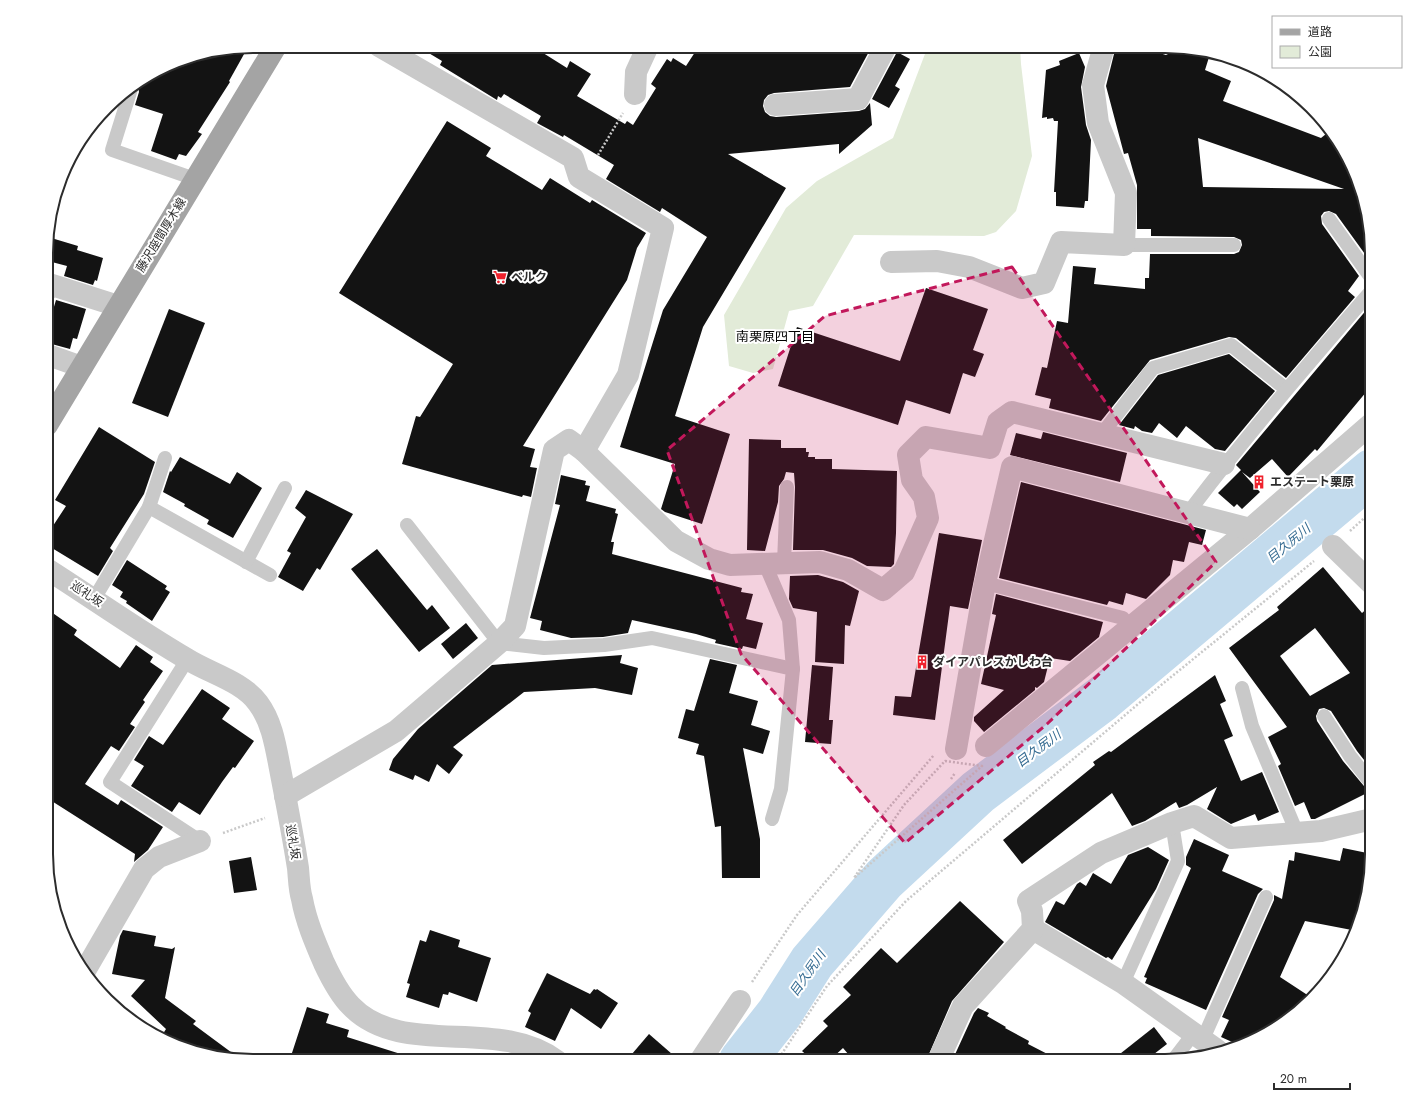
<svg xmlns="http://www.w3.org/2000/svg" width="1418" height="1107" font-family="Jost,'Noto Sans JP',sans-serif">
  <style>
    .green { fill: #e2ebd8 }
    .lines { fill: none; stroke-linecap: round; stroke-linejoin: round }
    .river { stroke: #c3dbed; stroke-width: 46 }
    .building { fill: #131313; fill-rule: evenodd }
    .path { stroke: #c9c9c9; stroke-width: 2.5; stroke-dasharray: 2 2; stroke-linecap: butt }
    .service { stroke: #c9c9c9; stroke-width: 14 }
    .minor { stroke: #c9c9c9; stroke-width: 22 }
    .primary { stroke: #a4a4a4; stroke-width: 22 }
    .marked { fill: #c2185b; fill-opacity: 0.2; stroke: #c2185b; stroke-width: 3; stroke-dasharray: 8 5; stroke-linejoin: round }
    .labels { text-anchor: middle; stroke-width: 4; stroke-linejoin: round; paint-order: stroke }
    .street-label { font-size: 12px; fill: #2c2c2c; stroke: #fff }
    .poi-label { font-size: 12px; font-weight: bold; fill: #2c2c2c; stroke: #fff; text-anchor: start }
    .neighbourhood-label { font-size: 13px; fill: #000; stroke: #fff }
    .water-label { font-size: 13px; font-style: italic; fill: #366c92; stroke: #fff }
    .rim { fill: none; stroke: #2c2c2c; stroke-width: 2 }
  </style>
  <rect width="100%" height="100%" fill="#fff"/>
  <polygon class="green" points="928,46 1020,46 1021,64 1032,156 1016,211 996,232 984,236 854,235 813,306 789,311 773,369 753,373 729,366 724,315 786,208 817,181 893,138"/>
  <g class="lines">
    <polyline class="river" points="742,1061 779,1014 812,962 884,879 978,792 1102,699 1372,472"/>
  </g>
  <g class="building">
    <polygon points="417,46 532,46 567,68 570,61 591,74 577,96 625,124 627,121 633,125 656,88 651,84 667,59 671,62 673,58 686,66 699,46 872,46 850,87 774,93 768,95 764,100 763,106 765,112 770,116 776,117 859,111 865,109 870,103 872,125 839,154 839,144 728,154 786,188 703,327 675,416 730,434 702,524 665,512 661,509 675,464 620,447 663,310 707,237 662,208 660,212 606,179 614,165 564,135 563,137 537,123 541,116 504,94 501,98 498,96 497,100 440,65 442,61"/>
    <path d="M 1116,46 L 1137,46 L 1166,55 L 1182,47 L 1210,54 L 1205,70 L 1231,81 L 1223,101 L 1321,138 L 1331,130 L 1356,174 L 1372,258 L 1370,261 L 1336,214 L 1329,211 L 1324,212 L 1321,216 L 1322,224 L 1359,276 L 1348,291 L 1355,297 L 1286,378 L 1236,338 L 1229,337 L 1150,360 L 1101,421 L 1049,408 L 1051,399 L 1035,395 L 1042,367 L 1047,368 L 1057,321 L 1068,323 L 1073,266 L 1096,268 L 1094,284 L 1145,289 L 1145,278 L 1149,278 L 1150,254 L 1234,254 L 1239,252 L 1242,245 L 1241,240 L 1234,237 L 1151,236 L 1151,229 L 1137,229 L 1137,185 L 1128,153 L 1124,154 L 1106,86 ZM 1198,138 L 1344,189 L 1203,187 Z"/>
    <polygon points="248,47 229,81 230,82 198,132 202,134 186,156 179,154 176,160 151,151 163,114 135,105 139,92 138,85 186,57"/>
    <polygon points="897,52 910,59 895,86 900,89 889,108 872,99"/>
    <polygon points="1079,53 1085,67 1081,87 1086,125 1091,140 1088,201 1085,201 1084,208 1056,206 1056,192 1054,192 1058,121 1054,121 1053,118 1047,119 1047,117 1042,118 1046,70 1060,65 1059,61"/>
    <polygon points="447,121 491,148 486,156 542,190 550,178 590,203 592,200 646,233 637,248 627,280 523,446 535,449 530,467 537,468 531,497 523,495 522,497 402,464 416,416 420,417 453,364 339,293"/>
    <polygon points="48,237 78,246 77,250 103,258 97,281 95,280 93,285 64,276 67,266 48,261"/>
    <polygon points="926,288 988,309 973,350 984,354 975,377 963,373 950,414 906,400 898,425 778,386 797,327 900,361"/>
    <polygon points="56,300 86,309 77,339 73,338 70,349 48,343 48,327"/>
    <polygon points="1368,308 1372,311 1372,385 1317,451 1315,449 1288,477 1272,459 1250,478 1242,472 1260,492 1242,509 1237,504 1234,507 1218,493 1241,470 1236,465"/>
    <polygon points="169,309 205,323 168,417 132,403"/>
    <polygon points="1229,354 1275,391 1225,451 1215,449 1186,426 1177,438 1159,423 1152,433 1142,431 1135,426 1134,429 1119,425 1158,375"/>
    <polygon points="99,427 155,462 144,494 110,548 113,551 98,576 47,545 47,535 66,506 55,500"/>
    <polygon points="1043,432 1127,453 1120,482 1010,455 1016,433 1041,439"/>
    <polygon points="749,439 781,440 781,448 806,448 806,452 809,452 808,457 815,457 815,459 832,459 832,469 897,471 896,533 894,564 891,567 867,566 852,558 823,550 793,550 795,487 794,473 786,472 784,479 779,486 778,502 765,551 747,550"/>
    <polygon points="180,457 230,484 237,472 262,488 233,538 207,524 209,520 184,506 185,504 163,492 170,471 171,472"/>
    <polygon points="561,475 586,481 585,485 590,486 586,501 616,509 615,513 618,514 611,542 614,542 612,554 742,588 741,592 753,594 746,619 763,623 756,649 743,646 742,649 715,643 716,640 696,634 632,620 628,633 603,637 571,638 540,630 542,621 530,618 560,505 555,504"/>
    <polygon points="1021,482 1206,530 1202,545 1189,542 1184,562 1173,560 1170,575 1146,599 1126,593 1123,605 1109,601 1107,605 999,578"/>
    <polygon points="306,490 353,514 320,570 317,568 303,591 278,577 291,553 287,551 306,517 295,508"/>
    <polygon points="939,533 982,540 968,609 950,606 935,720 893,715 895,696 911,697"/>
    <polygon points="377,549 427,610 432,605 450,628 419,652 351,569"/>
    <polygon points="127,560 167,586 165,589 170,592 152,621 126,603 127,601 120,597 123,592 112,585"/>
    <path d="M 1323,567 L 1362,613 L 1372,604 L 1372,770 L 1357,751 L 1331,711 L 1324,708 L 1319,709 L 1316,716 L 1317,721 L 1343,761 L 1369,792 L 1315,819 L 1311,819 L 1304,802 L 1295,806 L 1278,766 L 1281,764 L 1268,737 L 1287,727 L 1229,648 L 1279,610 L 1277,607 ZM 1315,628 L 1350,673 L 1310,696 L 1280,656 Z"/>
    <polygon points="818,575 843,582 859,591 850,626 845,625 844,664 815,662 817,612 793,608 789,599 790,576"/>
    <polygon points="996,594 1103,622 1099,637 1070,661 1050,658 1044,682 1037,688 1035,687 1035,690 984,732 974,721 974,717 1004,690 981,684 996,615 992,614"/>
    <polygon points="47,609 77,630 74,635 120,668 136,645 153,657 150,662 163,671 143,700 145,702 130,724 135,727 119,751 111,746 85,784 118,805 121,800 163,827 148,850 134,862 135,854 47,798"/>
    <polygon points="466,623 478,638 453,659 441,644"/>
    <polygon points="622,655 620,663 638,668 632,695 595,688 524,692 453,747 463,755 449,774 437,764 429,782 415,775 413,780 389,770 393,759 418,729 492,665"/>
    <polygon points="710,659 737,665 729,693 758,701 751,725 770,731 763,754 743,748 760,839 760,878 722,878 721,826 715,827 704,756 696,754 699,744 678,738 686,709 694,711"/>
    <polygon points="812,665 833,667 829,720 833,720 831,744 805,742"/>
    <polygon points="1215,675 1226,701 1220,704 1233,736 1224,740 1241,781 1262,772 1279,812 1258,821 1255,814 1231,824 1207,809 1217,787 1187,805 1179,808 1176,802 1145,821 1132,826 1112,793 1022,864 1003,840 1095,765 1093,762 1109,751 1111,752"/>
    <polygon points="202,689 230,708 222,719 254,741 235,768 233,767 222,782 200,815 179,802 172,812 131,786 144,766 134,760 149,736 163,745"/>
    <polygon points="1194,839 1229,855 1222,871 1263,889 1258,894 1206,1010 1145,983 1147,978 1144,977 1191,868 1186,865 1186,857"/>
    <polygon points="1148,847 1169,860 1156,889 1112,960 1108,957 1106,958 1045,922 1056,901 1064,905 1077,884 1080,882 1086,886 1093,873 1111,884 1128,855"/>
    <polygon points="1343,848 1372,854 1372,868 1357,931 1305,921 1280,977 1312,998 1280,1026 1244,1045 1241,1046 1221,1037 1229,1020 1222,1017 1274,900 1274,895 1282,899 1289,860 1294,861 1295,852 1340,861"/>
    <polygon points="251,857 257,890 234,893 229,861"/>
    <polygon points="960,901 1004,942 952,1001 926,1061 854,1061 843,1048 829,1061 813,1061 802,1051 828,1026 823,1021 851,995 843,987 881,948 897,963"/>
    <polygon points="123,930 156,936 154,946 172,949 175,947 165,998 196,1021 193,1024 243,1061 174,1045 161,1037 166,1029 131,996 145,980 112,974 120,936"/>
    <polygon points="430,930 460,940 458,947 491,958 477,1002 449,992 448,995 443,994 439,1008 406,997 410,984 407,983 420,940 426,942"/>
    <polygon points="547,973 590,994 594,989 596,990 597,989 618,1003 601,1029 571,1008 555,1041 525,1027 531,1013 528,1011"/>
    <polygon points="307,1007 329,1014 326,1023 349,1030 347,1037 407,1056 407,1061 306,1061 291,1056"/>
    <polygon points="978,1008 989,1013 987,1016 1006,1027 1005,1028 1029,1041 1028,1044 1061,1061 952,1061 974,1013"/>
    <polygon points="1154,1027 1167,1044 1145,1061 1111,1061"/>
    <polygon points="649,1034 680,1061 626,1061"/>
  </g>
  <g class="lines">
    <g class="path">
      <polyline points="598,155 623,113"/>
      <polyline points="1350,531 1372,511"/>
      <polygon points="945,761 982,766 854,878 904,805"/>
      <polyline points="951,779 955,773"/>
      <polyline points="223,833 265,818"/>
      <polyline points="752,982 797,915 934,755"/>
      <polyline points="777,1061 827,986 906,901 1144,699 1314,561"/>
    </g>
    <g class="service">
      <polyline points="131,89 112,150 195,179"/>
      <polyline points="1329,219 1372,279"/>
      <polyline points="1124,245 1234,245"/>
      <polyline points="1101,435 1153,368 1231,345 1286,389"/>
      <polyline points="149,507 270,575"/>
      <path d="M 1188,513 C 1246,436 1309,363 1372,290"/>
      <polyline points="407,525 499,643 544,648 604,645 652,638 793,669"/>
      <polyline points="246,562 285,488"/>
      <polyline points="784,563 787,487"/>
      <polyline points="765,564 789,620 793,669 781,789 772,819"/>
      <polyline points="985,583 1123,618"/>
      <polyline points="94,599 149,507 165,458"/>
      <polyline points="187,660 110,782 200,841"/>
      <polyline points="1242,688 1252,726 1297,833"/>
      <polyline points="1324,716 1350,756 1372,784"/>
      <polyline points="1123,983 1178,861 1172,823"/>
      <polyline points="1203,1039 1266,897"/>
      <polyline points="1174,1059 1194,1033"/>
    </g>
    <g class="minor">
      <polyline points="379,46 573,158 579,177 663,228 628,375 584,451"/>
      <polyline points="635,94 636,72 648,46"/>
      <polyline points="775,105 858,99 886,46"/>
      <polyline points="891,262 937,261 969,267 1022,288 1044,283 1061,242 1124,245 1126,193 1098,123 1093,85 1104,46"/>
      <polyline points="48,289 49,284 118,306"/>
      <polyline points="48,355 82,367"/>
      <polyline points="1333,546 1372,584"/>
      <path d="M 47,569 C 94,599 139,631 187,659 C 209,673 242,681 258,703 C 273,723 276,749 281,774 C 287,805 293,836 298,868 C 299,878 299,889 302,899 C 306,921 315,942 324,963 C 331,978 339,994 351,1006 C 402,1059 498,1016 557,1061"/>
      <polyline points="986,746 1250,529 1372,423"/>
      <polyline points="956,749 985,583 1012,467 1250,529"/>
      <polyline points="285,796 396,731 499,643 515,626 554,450 569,440 584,451 676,541 709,559 730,565 820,562 848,570 883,590 904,572 928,518 924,497 912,480 908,455 926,437 990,448 998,422 1012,412 1224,464"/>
      <polyline points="1033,929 1123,983 1217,1050"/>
      <polyline points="86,969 144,869 159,857 200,841"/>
      <polyline points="700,1061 740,1001"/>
      <polyline points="938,1061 963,1006 1033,929 1032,911 1028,901 1101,853 1172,823 1194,816 1231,838 1321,831 1372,819"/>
    </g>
    <polyline class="primary" points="47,425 276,46"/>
  </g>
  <path class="marked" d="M 1012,267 L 1216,562 L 1047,724 L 905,843 L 741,654 L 667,450 L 825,316 Z"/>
  <defs>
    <g id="supermarket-bare" transform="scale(1.08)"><path d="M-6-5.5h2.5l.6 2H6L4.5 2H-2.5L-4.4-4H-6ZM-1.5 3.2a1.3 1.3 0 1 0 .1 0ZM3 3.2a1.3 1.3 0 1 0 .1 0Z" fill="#ef222d" stroke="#fff" stroke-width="2.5" paint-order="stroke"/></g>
    <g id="building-bare" transform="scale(1.08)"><path d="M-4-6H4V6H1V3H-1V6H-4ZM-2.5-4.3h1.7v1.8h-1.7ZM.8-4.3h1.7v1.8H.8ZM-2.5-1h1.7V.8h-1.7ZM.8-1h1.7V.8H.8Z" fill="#ef222d" stroke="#fff" stroke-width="2.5" paint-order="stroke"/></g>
  </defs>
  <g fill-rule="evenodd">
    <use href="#supermarket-bare" x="500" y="277"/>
    <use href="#building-bare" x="1259" y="482"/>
    <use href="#building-bare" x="922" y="662"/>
  </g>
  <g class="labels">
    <g class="street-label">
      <text transform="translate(161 235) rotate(-59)" y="4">藤沢座間厚木線</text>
      <text transform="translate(87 594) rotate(33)" y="4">巡礼坂</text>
      <text transform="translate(293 842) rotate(80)" y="4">巡礼坂</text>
    </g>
    <g class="poi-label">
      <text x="511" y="281">ベルク</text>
      <text x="1270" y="486">エステート栗原</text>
      <text x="933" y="666">ダイアパレスかしわ台</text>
    </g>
    <g class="neighbourhood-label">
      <text x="775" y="341">南栗原四丁目</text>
    </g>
    <g class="water-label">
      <text transform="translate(1288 543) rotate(-40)" y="5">目久尻川</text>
      <text transform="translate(1038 748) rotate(-37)" y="5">目久尻川</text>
      <text transform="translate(807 973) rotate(-55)" y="5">目久尻川</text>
    </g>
  </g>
  <path d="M0 0H1418V1107H0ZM253 53H1165A200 200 0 0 1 1365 253V854A200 200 0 0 1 1165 1054H253A200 200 0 0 1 53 854V253A200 200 0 0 1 253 53Z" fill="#fff" fill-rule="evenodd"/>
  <path class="rim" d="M253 53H1165A200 200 0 0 1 1365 253V854A200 200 0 0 1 1165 1054H253A200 200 0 0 1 53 854V253A200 200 0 0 1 253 53Z"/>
  <rect x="1272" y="16" width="130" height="52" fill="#ffffff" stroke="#ababab"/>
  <rect x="1280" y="29" width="20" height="6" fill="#a4a4a4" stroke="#ababab"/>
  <text x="1308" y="36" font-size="12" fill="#2c2c2c">道路</text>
  <rect x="1280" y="46" width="20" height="12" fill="#e2ebd8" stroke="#ababab"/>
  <text x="1308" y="56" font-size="12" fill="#2c2c2c">公園</text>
  <path d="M1274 1083v6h76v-6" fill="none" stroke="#2c2c2c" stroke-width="2"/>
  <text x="1280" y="1083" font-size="12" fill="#2c2c2c" stroke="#ffffff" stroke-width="3" paint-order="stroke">20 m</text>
</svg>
